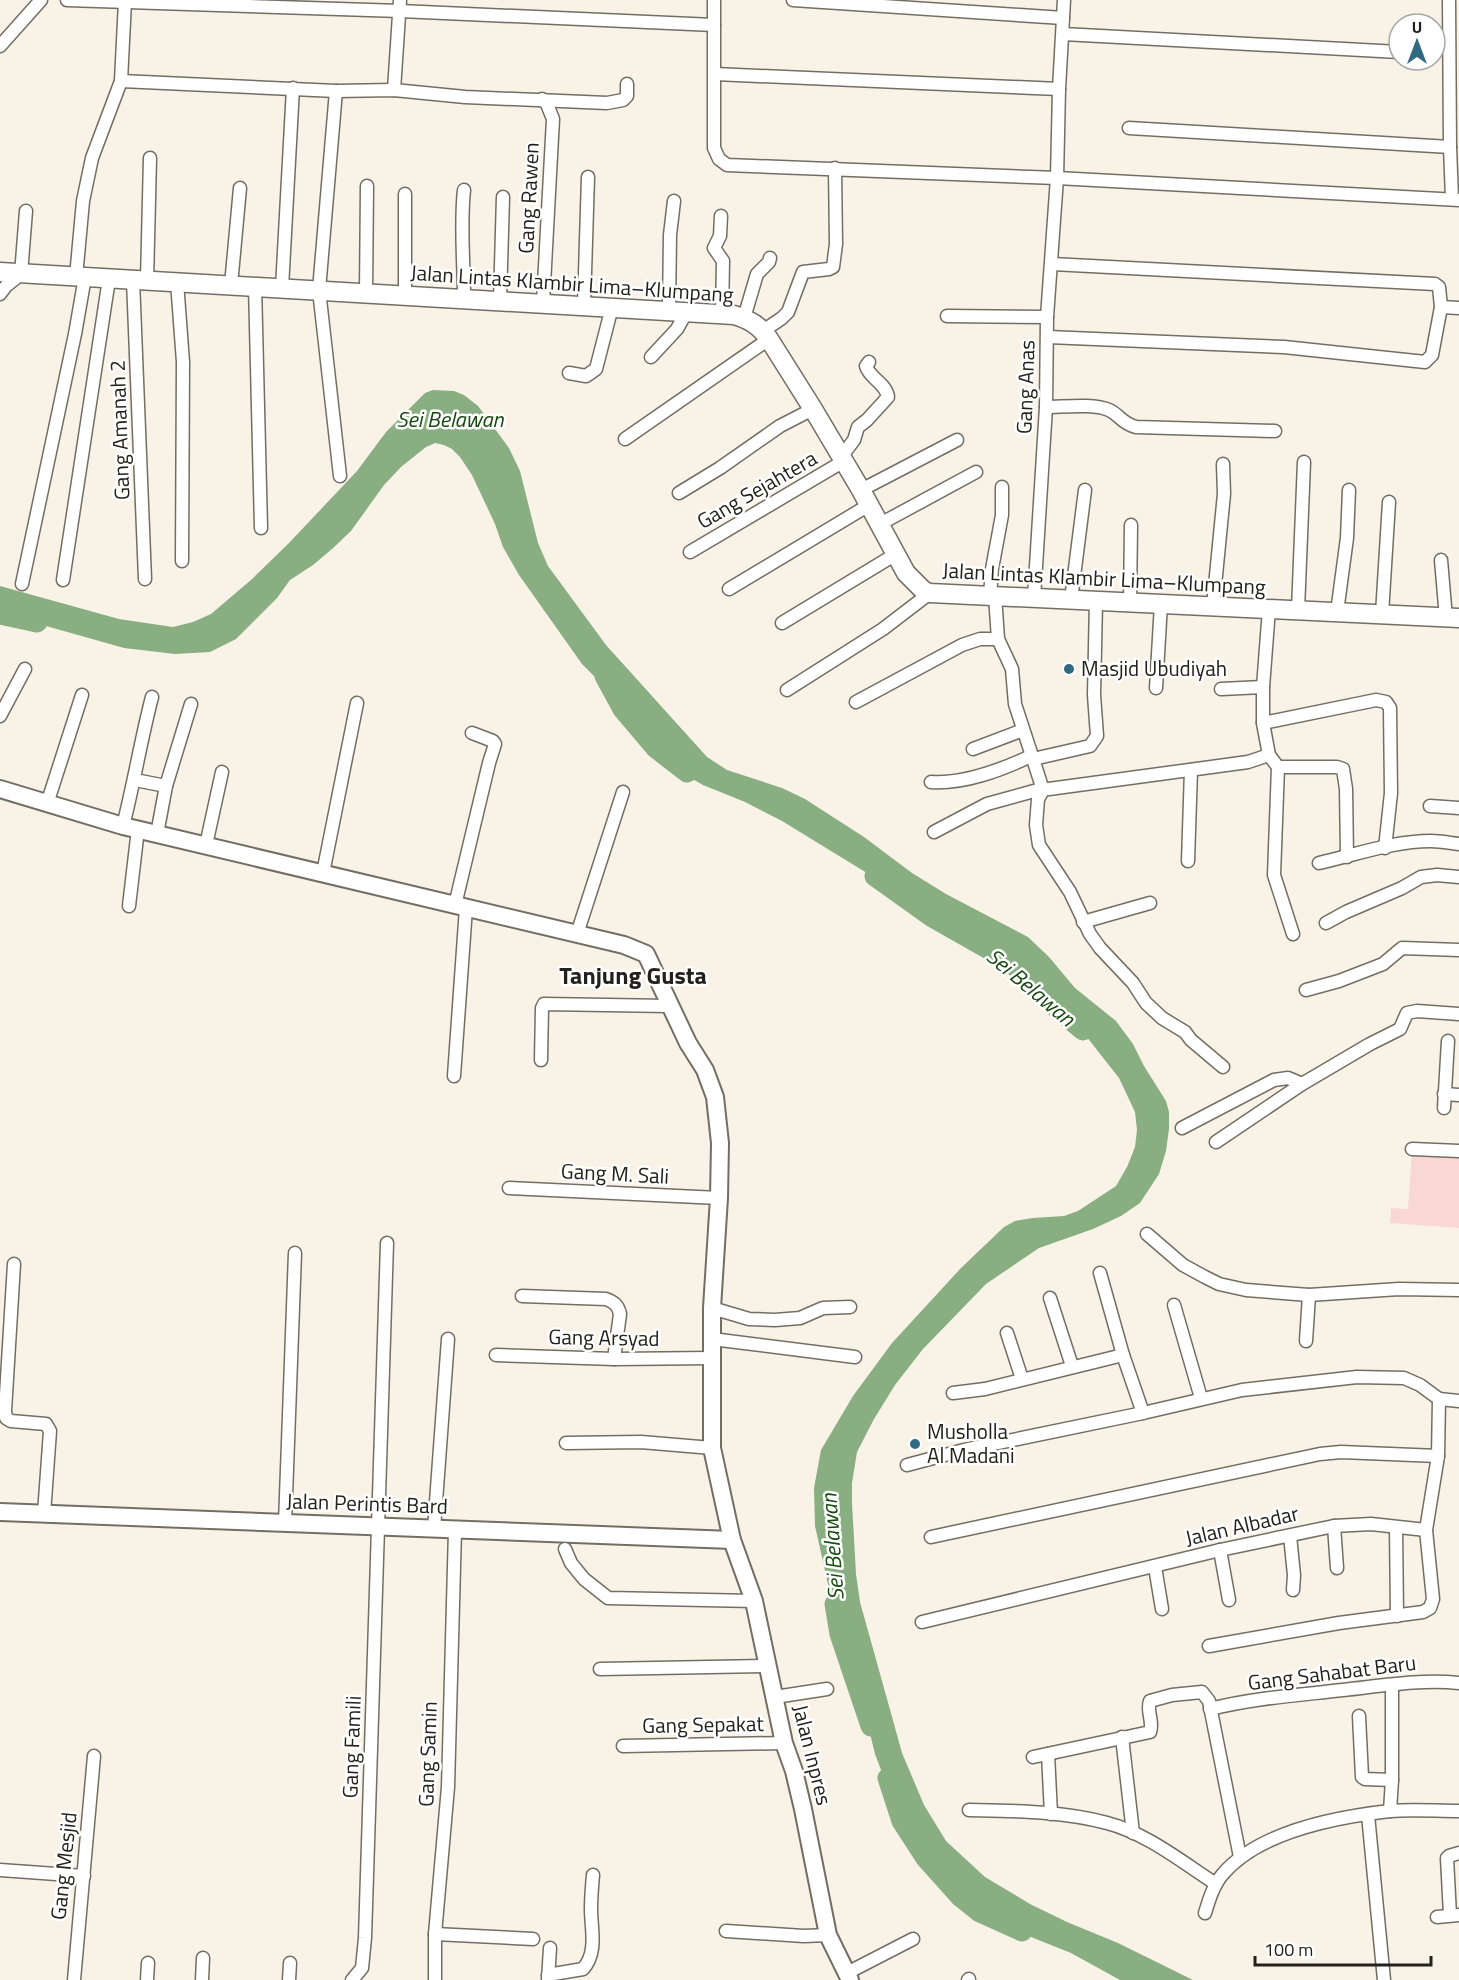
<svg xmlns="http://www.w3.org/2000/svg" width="1459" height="1980" font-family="'Titillium Web',sans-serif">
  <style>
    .green { fill: #f8d7d5 }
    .water { fill: #88ae82 }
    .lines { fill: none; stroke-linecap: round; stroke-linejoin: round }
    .river { stroke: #88ae82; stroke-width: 21 }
    .street-casing { stroke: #736e64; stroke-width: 15 }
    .secondary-casing { stroke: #736e64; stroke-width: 20 }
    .primary-casing { stroke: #736e64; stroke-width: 21 }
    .street { stroke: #fff; stroke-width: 12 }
    .secondary { stroke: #fff; stroke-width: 16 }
    .primary { stroke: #fff; stroke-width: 18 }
    .poi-dot { fill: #316983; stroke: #fff; stroke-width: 2 }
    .labels { text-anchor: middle; stroke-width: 5; stroke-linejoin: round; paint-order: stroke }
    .street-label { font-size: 21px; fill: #24211d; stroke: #fff }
    .poi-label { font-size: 21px; fill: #24211d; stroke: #fff; text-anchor: start }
    .water-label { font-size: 22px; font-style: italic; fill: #15490d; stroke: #fff }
    .quarter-label { font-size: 24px; font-weight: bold; fill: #24211d; stroke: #fff }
  </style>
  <rect width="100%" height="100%" fill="#f9f3e7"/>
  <polygon class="green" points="1412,1151 1459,1154 1459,1228 1390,1223 1391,1208 1408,1209"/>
  <polygon class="water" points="433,390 454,391 464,395 478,406 509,448 520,471 538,543 548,566 606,645 707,757 727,770 782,788 805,799 864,837 912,873 946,894 1028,937 1049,957 1075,988 1116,1021 1133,1044 1144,1066 1166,1101 1169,1112 1169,1129 1166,1151 1159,1174 1140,1203 1121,1216 1093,1229 1039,1248 986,1284 923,1349 895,1385 874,1419 857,1452 852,1483 852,1503 856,1574 860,1602 894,1724 902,1753 924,1805 946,1841 985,1877 1030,1904 1067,1922 1118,1943 1193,1980 1120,1980 1071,1953 1006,1927 955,1889 932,1865 889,1791 875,1754 860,1693 838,1629 815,1526 814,1488 821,1450 853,1396 892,1343 961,1268 1004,1227 1015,1221 1033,1218 1064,1216 1078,1211 1116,1186 1127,1167 1135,1147 1137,1130 1135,1112 1119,1078 1086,1036 1020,971 960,930 782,821 745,802 703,785 684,774 665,755 623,705 582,664 519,575 503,547 495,524 472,475 460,457 452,449 444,445 435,443 426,447 401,467 384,485 351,531 332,549 313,565 290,580 277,598 236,639 210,652 175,654 124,648 0,613 0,586 119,619 173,627 193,622 211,614 251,580 289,543 357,471 386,432 425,393"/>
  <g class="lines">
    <g class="river">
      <polyline points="0,614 37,622"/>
      <polyline points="605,676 623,709 656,748 687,772"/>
      <polyline points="875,876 931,916 1005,958 1026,975 1057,1008 1083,1030"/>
      <polyline points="835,1604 840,1634 871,1726"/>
      <polyline points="888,1778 902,1821 926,1858 960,1896 980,1912 1022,1931"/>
    </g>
    <g class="street-casing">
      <g id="street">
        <polyline points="67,0 400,11 714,25"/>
        <polyline points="714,0 714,148 719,159 727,165 1057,178 1459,200"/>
        <polyline points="793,0 1063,18"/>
        <polyline points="1449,0 1450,147 1452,199"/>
        <polyline points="1063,34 1399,52"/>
        <polyline points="0,46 41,0"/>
        <polyline points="715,74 1059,89"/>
        <polyline points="121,81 336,91 394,90 465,97 607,103 623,100 627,96 627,84"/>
        <polyline points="394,90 400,0"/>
        <polyline points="336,91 319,290 340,476"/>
        <polyline points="542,99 547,104 553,119 543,303"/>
        <polyline points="1129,128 1450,147"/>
        <polyline points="405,194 405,295"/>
        <polyline points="721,216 720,236 714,248 723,261 722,313"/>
        <polyline points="76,277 83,201 92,158 121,81 125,1"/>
        <polyline points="133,280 145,579"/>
        <polyline points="147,281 150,158"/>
        <polyline points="177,282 183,362 182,561"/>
        <polyline points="231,285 240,188"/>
        <polyline points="255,286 261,528"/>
        <polyline points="282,288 293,88"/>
        <polyline points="366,293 367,186"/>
        <polyline points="0,294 6,286 21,274 26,211"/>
        <path d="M 464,298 C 464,262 460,226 464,190"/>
        <polyline points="500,300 503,197"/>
        <polyline points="584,305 588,177"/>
        <polyline points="1441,307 1459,308"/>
        <polyline points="669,310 670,235 674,201"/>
        <polyline points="947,316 1047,317"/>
        <polyline points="744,318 757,274 769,262 770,258"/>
        <polyline points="763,331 782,318 788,312 803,272 829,269 833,267 836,244 835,168"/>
        <polyline points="1048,337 1284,347 1425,362 1432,355 1441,307 1439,287 1435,284 1052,264"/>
        <polyline points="651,357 677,329 687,311"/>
        <polyline points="569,373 586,376 596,369 612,307"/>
        <path d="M 1046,407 C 1063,407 1094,403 1109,410 C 1120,415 1121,423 1136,427 L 1275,431"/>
        <polyline points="625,439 769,339"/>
        <path d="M 841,457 L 854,440 L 858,427 L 867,420 L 888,397 C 886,383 870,379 866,366 L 869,362"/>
        <polyline points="861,490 957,440"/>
        <polyline points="679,493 720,468 780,426 813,409"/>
        <polyline points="880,524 976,472"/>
        <polyline points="690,552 844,461"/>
        <polyline points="1441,560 1446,618"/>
        <polyline points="63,580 109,279"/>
        <polyline points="22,584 75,334 85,277"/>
        <polyline points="729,589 869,505"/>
        <polyline points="990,596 992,569 1002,515 1002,487"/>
        <polyline points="995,596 998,639 1012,669 1015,704 1033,759 1090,746 1097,736 1094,695 1096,601"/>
        <polyline points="1034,598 1046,407 1047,317 1057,178 1059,89 1064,0"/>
        <polyline points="1071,600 1085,490"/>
        <polyline points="1130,602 1131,525"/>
        <polyline points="1213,606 1224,494 1223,464"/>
        <polyline points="1269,609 1263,687 1263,723 1376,700 1386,702 1390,708 1391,793 1385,848"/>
        <polyline points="1298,610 1304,462"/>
        <polyline points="1337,612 1347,538 1349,490"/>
        <polyline points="1382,614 1389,502"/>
        <polyline points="782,623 896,554"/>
        <polyline points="1156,688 1161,604"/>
        <polyline points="1221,689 1263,687"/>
        <polyline points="787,690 883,629 930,593"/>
        <polyline points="856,702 962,645 980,639 998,639"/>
        <polyline points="0,716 25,669"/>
        <polyline points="1263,723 1269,755 1278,767 1274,875 1293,934"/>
        <polyline points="973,749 1023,730"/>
        <polyline points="1033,759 1043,790 1038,799 1036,825 1039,845 1070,892 1090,934 1100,948 1133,983 1146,1003 1162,1018 1185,1032 1191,1040 1223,1067"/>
        <polyline points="1278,767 1337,767 1343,769 1346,789 1347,857"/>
        <polyline points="135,780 166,786"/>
        <path d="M 931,782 C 965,784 1001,770 1031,756"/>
        <polyline points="47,804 82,695"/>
        <polyline points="1430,806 1459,808"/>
        <path d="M 123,826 C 134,783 141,739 152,697"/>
        <polyline points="934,832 987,804 1034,791 1248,762 1269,755"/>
        <polyline points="157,834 166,786 191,704"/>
        <polyline points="206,845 222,772"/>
        <polyline points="1188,861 1191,770"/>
        <path d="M 1319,863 C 1355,855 1393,841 1431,841 C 1440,841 1450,843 1459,844"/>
        <polyline points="323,873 357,703"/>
        <polyline points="455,905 489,763 495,744 493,741 472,733"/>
        <polyline points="129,906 138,829"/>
        <polyline points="1083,922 1150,903"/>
        <polyline points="1326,923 1346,912 1402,888 1421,877 1437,875 1459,877"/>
        <polyline points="577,934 623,792"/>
        <polyline points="1306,990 1339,981 1383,964 1402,948 1459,950"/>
        <polyline points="541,1060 542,1008 544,1004 669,1006"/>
        <polyline points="454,1076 466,908"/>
        <polyline points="1444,1094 1459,1095"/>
        <polyline points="1444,1108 1448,1041"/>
        <polyline points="1182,1128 1274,1080 1288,1078 1302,1084"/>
        <polyline points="1216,1142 1302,1084 1370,1044 1400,1029 1407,1013 1417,1011 1459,1014"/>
        <polyline points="1412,1149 1459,1151"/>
        <polyline points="509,1188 719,1198"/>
        <polyline points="1147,1234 1183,1265 1205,1277 1219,1284 1246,1290 1309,1295 1399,1289 1459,1290"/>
        <polyline points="14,1264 5,1411 6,1418 11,1421 46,1424 50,1431 44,1514"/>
        <polyline points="1100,1273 1123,1355 1143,1413"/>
        <path d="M 522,1296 L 606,1299 C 614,1302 618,1305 620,1314 L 614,1359"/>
        <polyline points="1050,1298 1072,1366"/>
        <polyline points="1174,1305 1201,1398"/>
        <polyline points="712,1308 749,1319 775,1320 800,1318 823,1308 850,1307"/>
        <polyline points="1007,1333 1022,1379"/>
        <polyline points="712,1339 855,1357"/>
        <polyline points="1306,1341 1309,1295"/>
        <polyline points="496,1355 614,1359 712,1358"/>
        <polyline points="953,1393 985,1389 1123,1355"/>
        <polyline points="1439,1399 1459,1401"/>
        <polyline points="566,1443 641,1442 712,1448"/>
        <polyline points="907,1465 964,1450 1143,1413 1242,1390 1357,1377 1404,1378 1420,1385 1439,1399"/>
        <polyline points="285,1523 295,1253"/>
        <polyline points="1334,1526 1337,1568"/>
        <polyline points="1396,1528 1397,1616"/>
        <polyline points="434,1529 448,1339"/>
        <polyline points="1290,1536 1294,1575 1293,1590"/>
        <polyline points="931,1537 1320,1454 1341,1452 1438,1456"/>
        <polyline points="565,1549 571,1563 584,1579 608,1598 754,1601"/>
        <polyline points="1220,1550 1229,1600"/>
        <polyline points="1155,1567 1162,1609"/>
        <polyline points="922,1622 1220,1550 1334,1526 1371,1524 1426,1530"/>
        <polyline points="1209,1646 1339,1623 1423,1612 1430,1608 1433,1599 1426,1530 1438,1456 1439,1399"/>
        <polyline points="600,1669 768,1666"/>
        <polyline points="775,1697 827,1689"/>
        <path d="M 1210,1709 C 1253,1698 1300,1695 1343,1690 C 1381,1686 1421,1679 1459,1683"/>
        <polyline points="1359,1716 1362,1777 1365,1779 1392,1780 1392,1685"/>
        <polyline points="1122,1737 1133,1833"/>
        <polyline points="623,1746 784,1743"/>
        <polyline points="1048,1754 1051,1814"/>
        <path d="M 1033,1757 L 1150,1732 C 1154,1722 1146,1711 1150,1701 L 1172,1695 L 1202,1692 L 1209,1701 L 1240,1857"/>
        <path d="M 969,1810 C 1015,1811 1062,1811 1107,1823 C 1146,1833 1182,1862 1216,1884"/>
        <polyline points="1390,1811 1392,1780"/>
        <polyline points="1368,1815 1384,1980"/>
        <polyline points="0,1870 84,1876"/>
        <path d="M 1205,1913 C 1209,1900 1213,1886 1222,1875 C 1258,1832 1336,1817 1390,1811 C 1412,1809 1436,1811 1459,1811"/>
        <polyline points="1450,1915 1447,1858 1449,1856 1459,1853"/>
        <polyline points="1437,1917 1459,1915"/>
        <polyline points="726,1931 804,1936 828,1935"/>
        <polyline points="435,1934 533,1939"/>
        <polyline points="847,1973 913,1939"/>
        <path d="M 548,1975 L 583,1969 C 598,1952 591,1929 591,1909 C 591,1897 592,1886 593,1875"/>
        <polyline points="74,1980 94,1756"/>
        <polyline points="147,1980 148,1963"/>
        <polyline points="202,1980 203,1958"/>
        <polyline points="289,1980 290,1963"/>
        <polyline points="352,1980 362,1968 365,1938 387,1243"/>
        <polyline points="435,1980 435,1934 448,1787 455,1530"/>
        <polyline points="548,1980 550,1948"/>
        <polyline points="968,1980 969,1979"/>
      </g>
    </g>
    <g class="secondary-casing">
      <g id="secondary">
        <polyline points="0,789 123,826 624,945 646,954 688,1043 705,1070 715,1097 720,1143 719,1198 712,1308 712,1448 732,1540 754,1601 784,1743 794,1771 803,1809 828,1935 850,1980"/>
        <polyline points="0,1512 732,1540"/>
      </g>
    </g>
    <g class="primary-casing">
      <path id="primary" d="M 0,272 L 734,315 C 750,320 759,325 769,339 L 813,409 L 861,490 L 906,573 L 924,591 L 930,593 L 1459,618"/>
    </g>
    <use href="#street" class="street"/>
    <use href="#secondary" class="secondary"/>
    <use href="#primary" class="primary"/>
  </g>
  <g class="poi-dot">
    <circle cx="1069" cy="669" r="6"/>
    <circle cx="915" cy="1444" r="6"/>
  </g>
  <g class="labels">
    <g class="street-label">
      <text transform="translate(529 198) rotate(-87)" y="7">Gang Rawen</text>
      <text transform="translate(572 284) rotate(4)" y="7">Jalan Lintas Klambir Lima–Klumpang</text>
      <text transform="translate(1026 387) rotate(-88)" y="7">Gang Anas</text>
      <text transform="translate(120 430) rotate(-92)" y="7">Gang Amanah 2</text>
      <text transform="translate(757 490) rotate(-30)" y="7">Gang Sejahtera</text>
      <text transform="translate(1104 579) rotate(3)" y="7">Jalan Lintas Klambir Lima–Klumpang</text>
      <text transform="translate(615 1174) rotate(3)" y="7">Gang M. Sali</text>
      <text transform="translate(604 1338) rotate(1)" y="7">Gang Arsyad</text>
      <text transform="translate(367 1504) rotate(2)" y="7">Jalan Perintis Bard</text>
      <text transform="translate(1242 1526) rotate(-13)" y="7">Jalan Albadar</text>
      <text transform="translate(1332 1673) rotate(-7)" y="7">Gang Sahabat Baru</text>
      <text transform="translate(703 1725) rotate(-1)" y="7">Gang Sepakat</text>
      <text transform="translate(352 1747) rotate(-88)" y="7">Gang Famili</text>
      <text transform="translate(428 1754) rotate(-88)" y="7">Gang Samin</text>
      <text transform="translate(812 1755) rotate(76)" y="7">Jalan Inpres</text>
      <text transform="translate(64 1866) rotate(-84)" y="7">Gang Mesjid</text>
    </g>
    <g class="poi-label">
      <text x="1081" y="676">Masjid Ubudiyah</text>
      <text x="927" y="1439">Musholla<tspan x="927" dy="24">Al Madani</tspan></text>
    </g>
    <g class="water-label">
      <text x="450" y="427">Sei Belawan</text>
      <text transform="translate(1031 987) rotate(40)" y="8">Sei Belawan</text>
      <text transform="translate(832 1547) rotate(-94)" y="8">Sei Belawan</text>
    </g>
    <g class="quarter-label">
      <text x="633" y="984">Tanjung Gusta</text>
    </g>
  </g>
  <g transform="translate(1417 42)"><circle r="28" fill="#ffffff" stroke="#a7a6a5" stroke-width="1.5"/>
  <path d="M0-4.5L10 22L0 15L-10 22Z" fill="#316983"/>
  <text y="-9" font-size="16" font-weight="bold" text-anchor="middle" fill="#24211d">U</text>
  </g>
  <path d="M1255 1956v9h176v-9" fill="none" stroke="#24211d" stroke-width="3"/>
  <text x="1264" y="1956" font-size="18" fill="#24211d" stroke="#ffffff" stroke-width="4.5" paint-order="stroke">100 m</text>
</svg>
